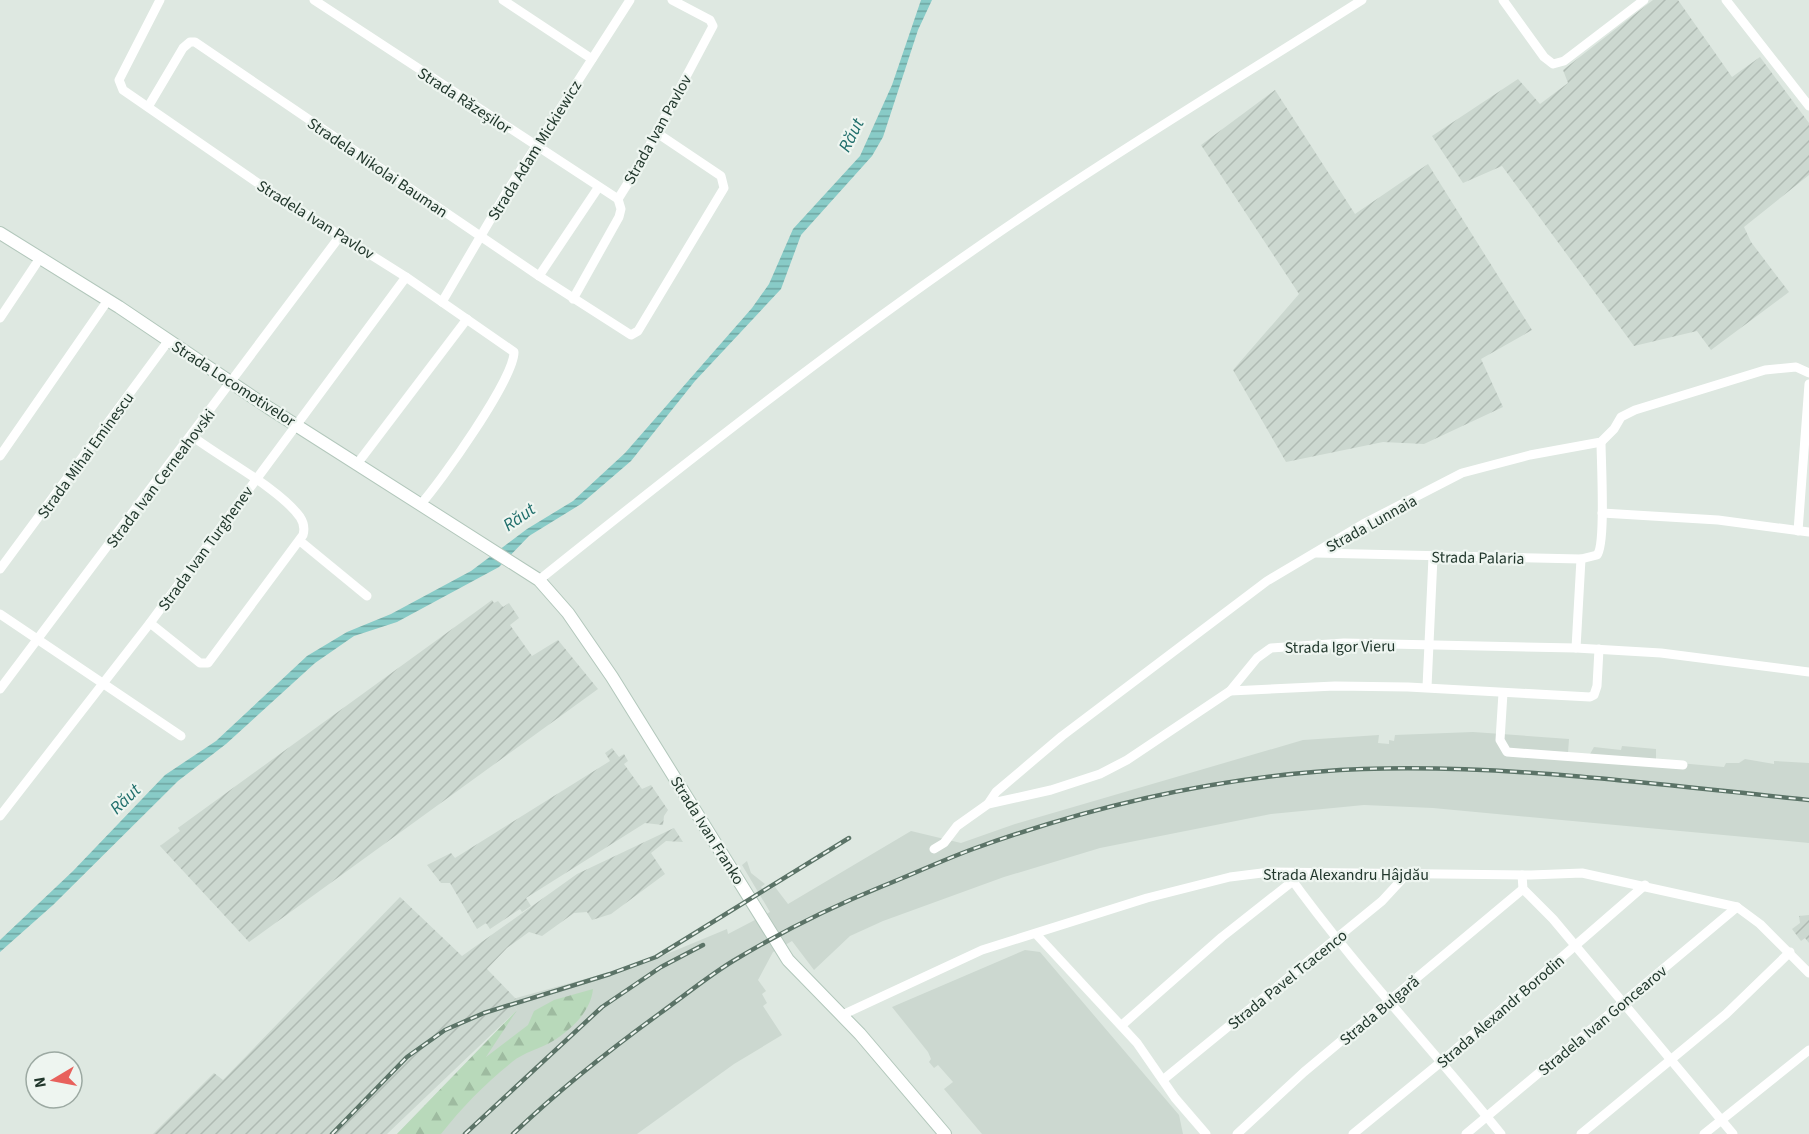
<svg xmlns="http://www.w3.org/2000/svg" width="1809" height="1134" font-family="'Source Sans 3',sans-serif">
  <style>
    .built { fill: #ccd8d0 }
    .industrial { fill: url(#industrial-furrows) }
    .forest { fill: url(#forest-firs) }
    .water { fill: url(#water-rules) }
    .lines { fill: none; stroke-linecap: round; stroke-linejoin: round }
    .secondary-casing { stroke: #b2c7bb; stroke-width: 14 }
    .street { stroke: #fff; stroke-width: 9 }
    .secondary { stroke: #fff; stroke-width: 12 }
    .rail-casing { stroke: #5b7367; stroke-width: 4.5 }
    .rail { stroke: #eef5f0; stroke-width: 2; stroke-dasharray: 7; stroke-linecap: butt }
    .labels { text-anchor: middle; stroke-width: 4.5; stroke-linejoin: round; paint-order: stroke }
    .street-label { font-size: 16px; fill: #21372c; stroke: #eef5f0 }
    .water-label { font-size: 18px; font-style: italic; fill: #1f6e6b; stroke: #eef5f0 }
  </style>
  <defs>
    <pattern id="industrial-furrows" width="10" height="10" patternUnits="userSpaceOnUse" patternTransform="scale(1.5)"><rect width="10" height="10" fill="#ccd8d0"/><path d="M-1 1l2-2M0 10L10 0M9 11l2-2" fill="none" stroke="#afbab3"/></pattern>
    <pattern id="forest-firs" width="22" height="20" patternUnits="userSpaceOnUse" patternTransform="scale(1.5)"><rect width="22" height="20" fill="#b8d9ba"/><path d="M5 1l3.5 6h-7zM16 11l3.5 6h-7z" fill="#9ebba0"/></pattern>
    <pattern id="water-rules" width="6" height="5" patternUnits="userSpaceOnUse" patternTransform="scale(1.5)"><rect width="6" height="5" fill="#88cbc7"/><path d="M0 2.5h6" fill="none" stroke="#6fa6a2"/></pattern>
  </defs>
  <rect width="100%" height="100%" fill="#dee8e1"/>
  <g class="built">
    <polygon points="1473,732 1569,739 1568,753 1590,754 1594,747 1621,750 1622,746 1656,749 1656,761 1724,767 1726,763 1739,763 1745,759 1774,764 1774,761 1809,763 1809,843 1433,808 1364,805 1271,814 1100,848 1004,877 883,921 850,936 814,970 792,941 773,952 758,980 766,991 762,994 767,1003 763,1006 782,1035 734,1064 637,1134 397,1134 517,1010 509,1000 650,961 727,929 728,934 770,912 742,865 747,861 751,873 765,884 761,887 765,892 775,887 788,904 911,831 961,843 1015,824 1303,740 1379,735 1378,743 1389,744 1389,740 1394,741 1395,735"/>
    <polygon points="1025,950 1040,952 1179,1115 1183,1134 982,1134 944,1089 953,1082 938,1065 934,1068 929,1062 931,1059 928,1052 892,1007"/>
  </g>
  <g class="industrial">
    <polygon points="1653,0 1678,0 1732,77 1760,57 1809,123 1809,175 1744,227 1751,242 1789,292 1711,350 1697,331 1634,346 1502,166 1463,183 1432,136 1518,79 1540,104 1568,83 1563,70"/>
    <polygon points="1275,90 1355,214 1428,164 1532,330 1481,359 1503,407 1424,444 1383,442 1286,462 1233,370 1299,294 1201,145"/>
    <polygon points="492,600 494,603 498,601 503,607 509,603 519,618 510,625 532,656 558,640 598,689 249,942 160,846 180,831 178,828"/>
    <polygon points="612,748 619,757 624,754 628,761 624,764 642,789 651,785 668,810 664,816 663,825 645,823 526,898 531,906 522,912 520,909 490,929 486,923 477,929 450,883 441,883 427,865 451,853 455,858 610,761 605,753"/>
    <polygon points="674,828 683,842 666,841 651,853 665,874 611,914 592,920 587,912 574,913 542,936 529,932 507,948 487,969 516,999 510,1001 517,1010 387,1134 153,1134 214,1073 223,1080 400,897 462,956 577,874"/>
    <polygon points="1809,915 1809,943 1805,938 1801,941 1792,929 1800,923 1799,916"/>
  </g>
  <path class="forest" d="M 593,989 C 591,1011 572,1029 553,1041 C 540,1049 524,1052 512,1062 C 485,1084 462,1107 441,1134 L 397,1134 L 517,1010 L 486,1057 L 528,1025 L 534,1011 L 554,1000 Z"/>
  <polygon class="water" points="921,0 932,0 918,30 883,137 872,156 801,235 781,289 695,381 631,461 581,504 529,536 499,567 397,622 354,636 315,663 226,744 178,781 53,905 0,952 0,940 73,871 165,775 216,741 307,656 347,632 391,614 471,571 527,529 573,501 625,453 752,308 769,284 793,229 860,156 892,85"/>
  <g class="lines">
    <g class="secondary-casing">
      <polyline id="secondary" points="0,233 119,307 269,408 539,580 568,613 612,677 788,960 860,1034 945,1134"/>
    </g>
    <g class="street">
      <path d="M 160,0 L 119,80 L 123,90 L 268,190 L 406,277 L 514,352 C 514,379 440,483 420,505"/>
      <polyline points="314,0 618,199"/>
      <polyline points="503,0 592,59"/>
      <polyline points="1503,0 1544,57 1553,64 1564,61 1644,0"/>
      <polyline points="1726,0 1809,106"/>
      <polyline points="148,107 183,48 190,42 195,42 539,276 631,335 638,331 724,188 721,176 657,133"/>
      <polyline points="539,276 598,188"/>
      <polyline points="573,299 619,217 621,209 618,199 638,167 713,26 710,20 672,0"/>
      <polyline points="442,302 506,193 630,0"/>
      <polyline points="0,318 40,258"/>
      <polyline points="0,456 108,300"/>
      <polyline points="357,464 467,319"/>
      <polyline points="1602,513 1718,520 1809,532"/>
      <polyline points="1798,531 1809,384"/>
      <polyline points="300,541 367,596"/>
      <path d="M 1316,553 L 1581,559 L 1597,555 C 1606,545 1601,460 1601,442"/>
      <polyline points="0,569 169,340"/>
      <path d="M 539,580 C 705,447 872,316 1050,198 C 1152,130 1258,66 1362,0"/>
      <polyline points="0,614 181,736"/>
      <path d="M 150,623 L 200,663 L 208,663 L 303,535 C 305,528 304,523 300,517 C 279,488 222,459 192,436"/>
      <polyline points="1576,648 1581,559"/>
      <polyline points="1427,687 1433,557"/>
      <polyline points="0,689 340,236"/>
      <polyline points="1230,691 1335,686 1408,687 1590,697 1594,695 1597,686 1599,649"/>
      <polyline points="1503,693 1500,740 1507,752 1683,765"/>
      <polyline points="988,804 996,792 1062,736 1267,581 1363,524 1462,473 1530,455 1601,442 1614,429 1621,417 1635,410 1765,370 1796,367 1809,373"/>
      <polyline points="0,816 150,623 406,277"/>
      <polyline points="934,849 944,843 957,826 988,804 1051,790 1100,774 1127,760 1230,691 1257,658 1271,648 1344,643 1576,648 1661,653 1809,672"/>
      <path d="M 1287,873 C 1352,964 1430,1046 1501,1134"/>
      <polyline points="1522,875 1523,889 1553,919 1733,1134"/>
      <polyline points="1036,934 1137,1043 1175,1098 1206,1134"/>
      <polyline points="842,1015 982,950 1147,898 1230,877 1270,872 1531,875 1582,873 1737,907 1760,924 1809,973"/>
      <polyline points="1122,1025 1222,937 1293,881"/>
      <polyline points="1164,1079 1382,901 1406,875"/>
      <polyline points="1237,1134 1304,1072 1523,889"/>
      <polyline points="1353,1134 1441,1062 1645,885"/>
      <polyline points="1466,1134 1737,907"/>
      <polyline points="1581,1134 1726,1014 1790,952"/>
      <polyline points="1704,1134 1809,1050"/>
    </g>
    <use href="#secondary" class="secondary"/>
    <g class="rail-casing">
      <g id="rail">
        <polyline points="332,1134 407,1057 445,1030 484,1013 610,974 656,957 849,838"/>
        <polyline points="465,1134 602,1007 661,967 703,945"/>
        <path d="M 513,1134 C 559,1090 608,1051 659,1014 C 684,996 707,977 733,961 C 781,932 831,907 883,886 C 913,874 943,860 973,849 C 1097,804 1231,774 1363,769 C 1511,764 1661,785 1809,800"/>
      </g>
    </g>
    <use href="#rail" class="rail"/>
  </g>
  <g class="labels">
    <g class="street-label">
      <text transform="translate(465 100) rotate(33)" y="6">Strada Răzeșilor</text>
      <text transform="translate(657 129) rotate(-61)" y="6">Strada Ivan Pavlov</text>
      <text transform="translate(534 150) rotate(-58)" y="6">Strada Adam Mickiewicz</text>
      <text transform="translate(378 167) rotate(34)" y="6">Stradela Nikolai Bauman</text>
      <text transform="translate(316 219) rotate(32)" y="6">Stradela Ivan Pavlov</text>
      <text transform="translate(234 383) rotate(33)" y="6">Strada Locomotivelor</text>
      <text transform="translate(85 455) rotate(-54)" y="6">Strada Mihai Eminescu</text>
      <text transform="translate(160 478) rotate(-53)" y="6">Strada Ivan Cerneahovski</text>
      <text transform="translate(1371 523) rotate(-29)" y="6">Strada Lunnaia</text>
      <text transform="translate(205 548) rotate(-54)" y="6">Strada Ivan Turghenev</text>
      <text transform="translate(1478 557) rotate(1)" y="6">Strada Palaria</text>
      <text transform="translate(1340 646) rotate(-1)" y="6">Strada Igor Vieru</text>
      <text transform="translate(708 830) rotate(58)" y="6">Strada Ivan Franko</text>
      <text x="1346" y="880">Strada Alexandru Hâjdău</text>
      <text transform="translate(1287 979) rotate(-39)" y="6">Strada Pavel Tcacenco</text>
      <text transform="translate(1379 1010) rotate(-40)" y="6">Strada Bulgară</text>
      <text transform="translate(1500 1011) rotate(-41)" y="6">Strada Alexandr Borodin</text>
      <text transform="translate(1602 1020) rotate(-40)" y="6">Stradela Ivan Goncearov</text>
    </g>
    <g class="water-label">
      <text transform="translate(851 135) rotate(-63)" y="6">Răut</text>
      <text transform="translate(519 517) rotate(-35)" y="6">Răut</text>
      <text transform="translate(125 799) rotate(-44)" y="6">Răut</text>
    </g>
  </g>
  <g transform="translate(54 1080) rotate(260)"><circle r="28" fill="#eef5f0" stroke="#9ca9a2" stroke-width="1.5"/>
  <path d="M0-4.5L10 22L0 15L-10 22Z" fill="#e8615c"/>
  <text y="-9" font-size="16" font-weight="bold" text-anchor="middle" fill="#21372c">N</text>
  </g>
</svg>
